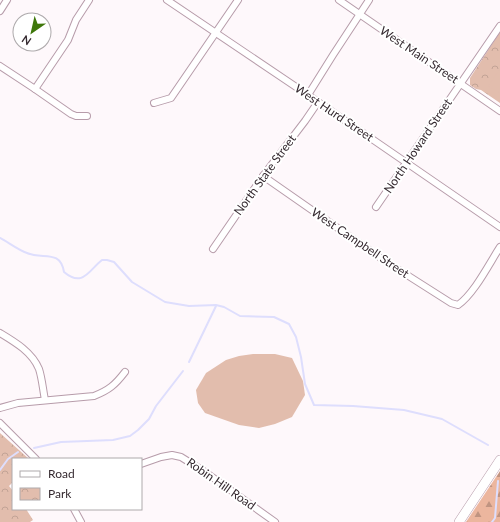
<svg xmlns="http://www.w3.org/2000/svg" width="500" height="522" font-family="Lato,sans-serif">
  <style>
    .forest { fill: url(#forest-firs) }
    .park { fill: url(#park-crowns) }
    .pitch { fill: #e2bdad }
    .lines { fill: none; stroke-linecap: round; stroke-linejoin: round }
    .stream { stroke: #dedefd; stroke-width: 2 }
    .minor-casing { stroke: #b79caa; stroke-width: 8 }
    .secondary-casing { stroke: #b79caa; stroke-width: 10 }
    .minor { stroke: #fff; stroke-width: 6 }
    .secondary { stroke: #fff; stroke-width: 9 }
    .labels { text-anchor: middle; stroke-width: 4; stroke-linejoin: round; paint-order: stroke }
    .street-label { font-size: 12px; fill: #352a30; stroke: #fff }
  </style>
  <defs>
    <pattern id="forest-firs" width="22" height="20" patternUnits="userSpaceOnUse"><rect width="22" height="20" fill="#ecb69e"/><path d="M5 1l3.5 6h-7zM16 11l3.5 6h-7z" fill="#c09481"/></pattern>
    <pattern id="park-crowns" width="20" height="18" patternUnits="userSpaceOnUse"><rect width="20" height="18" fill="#e2bdad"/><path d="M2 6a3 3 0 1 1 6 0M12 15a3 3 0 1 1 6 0" fill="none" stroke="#c2a395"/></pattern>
  </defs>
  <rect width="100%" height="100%" fill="#fef8fb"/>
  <polygon class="forest" points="500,471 500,522 466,522"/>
  <g class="park">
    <polygon points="500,32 500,103 481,90 476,89 470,85 470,78"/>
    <polygon points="0,433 29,459 13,459 13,482 9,486 13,491 13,509 26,509 33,520 30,522 0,522"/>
  </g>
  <g class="pitch">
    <polygon points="500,69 500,93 488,86"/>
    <polygon points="253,354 275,354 292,358 303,381 305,395 292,417 275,424 259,428 239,425 205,413 198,403 196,390 206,373 226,360 239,356"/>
  </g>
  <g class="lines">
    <g class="stream">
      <path d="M 0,238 C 8,242 18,250 27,253 C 43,260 60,249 64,272 C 83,288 89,270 102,260 L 107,260 L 114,262 L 132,282 L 165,302 L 189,306 L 216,305 L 224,307 L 240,316 L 274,317 L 289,324 L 296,337 L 301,357 L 305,384 L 314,405 L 353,406 L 404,410 L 442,419 L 488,445"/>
      <polyline points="189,362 216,306"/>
      <polyline points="34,448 61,442 113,440 130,436 138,430 149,419 156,406 183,371"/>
      <polyline points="0,470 8,459 18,452"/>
      <polyline points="492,522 495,518 498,481"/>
    </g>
    <g class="minor-casing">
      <g id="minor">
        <polyline points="167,0 308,95 500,227"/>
        <polyline points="339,0 500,111"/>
        <polyline points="0,11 7,0"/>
        <polyline points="0,66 35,89"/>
        <polyline points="308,95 333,55 369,0"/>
        <polyline points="154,103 171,98 238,0"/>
        <polyline points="87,116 76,116 71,114 35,89 68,40 76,20 89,0"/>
        <path d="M 263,176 L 385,261 L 451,303 L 458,305 C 474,294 489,264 500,247"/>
        <polyline points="376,207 500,26"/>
        <polyline points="213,249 263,176 305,121 318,102"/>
        <path d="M 0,333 C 15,342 32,352 39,369 C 42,378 43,390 45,400"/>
        <path d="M 0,408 L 18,403 L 94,396 C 109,390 115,385 125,372"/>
        <polyline points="0,423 36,459"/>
        <polyline points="141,464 161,457 172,455 181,457 205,472 275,522"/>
        <polyline points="74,509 81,522"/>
      </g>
    </g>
    <g class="secondary-casing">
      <polyline id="secondary" points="459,522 500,460"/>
    </g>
    <use href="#minor" class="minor"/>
    <use href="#secondary" class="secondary"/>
  </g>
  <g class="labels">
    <g class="street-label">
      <text transform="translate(419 55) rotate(34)" y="4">West Main Street</text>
      <text transform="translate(334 113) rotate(34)" y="4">West Hurd Street</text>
      <text transform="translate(418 146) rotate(-56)" y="4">North Howard Street</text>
      <text transform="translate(265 175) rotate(-54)" y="4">North State Street</text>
      <text transform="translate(360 243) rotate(34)" y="4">West Campbell Street</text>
      <text transform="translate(221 484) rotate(35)" y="4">Robin Hill Road</text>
    </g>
  </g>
  <rect x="12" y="458" width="130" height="52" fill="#ffffff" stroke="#aeaaac"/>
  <rect x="20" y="471" width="20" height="6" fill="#ffffff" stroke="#aeaaac"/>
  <text x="48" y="478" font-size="12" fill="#352a30">Road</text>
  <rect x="20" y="488" width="20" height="12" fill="url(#park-crowns)" stroke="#aeaaac"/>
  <text x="48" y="498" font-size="12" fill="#352a30">Park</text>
  <g transform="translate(32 32) rotate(214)"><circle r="19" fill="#ffffff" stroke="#aeaaac"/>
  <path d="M0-3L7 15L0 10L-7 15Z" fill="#3e770a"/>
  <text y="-6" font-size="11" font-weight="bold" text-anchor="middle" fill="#352a30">N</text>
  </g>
</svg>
